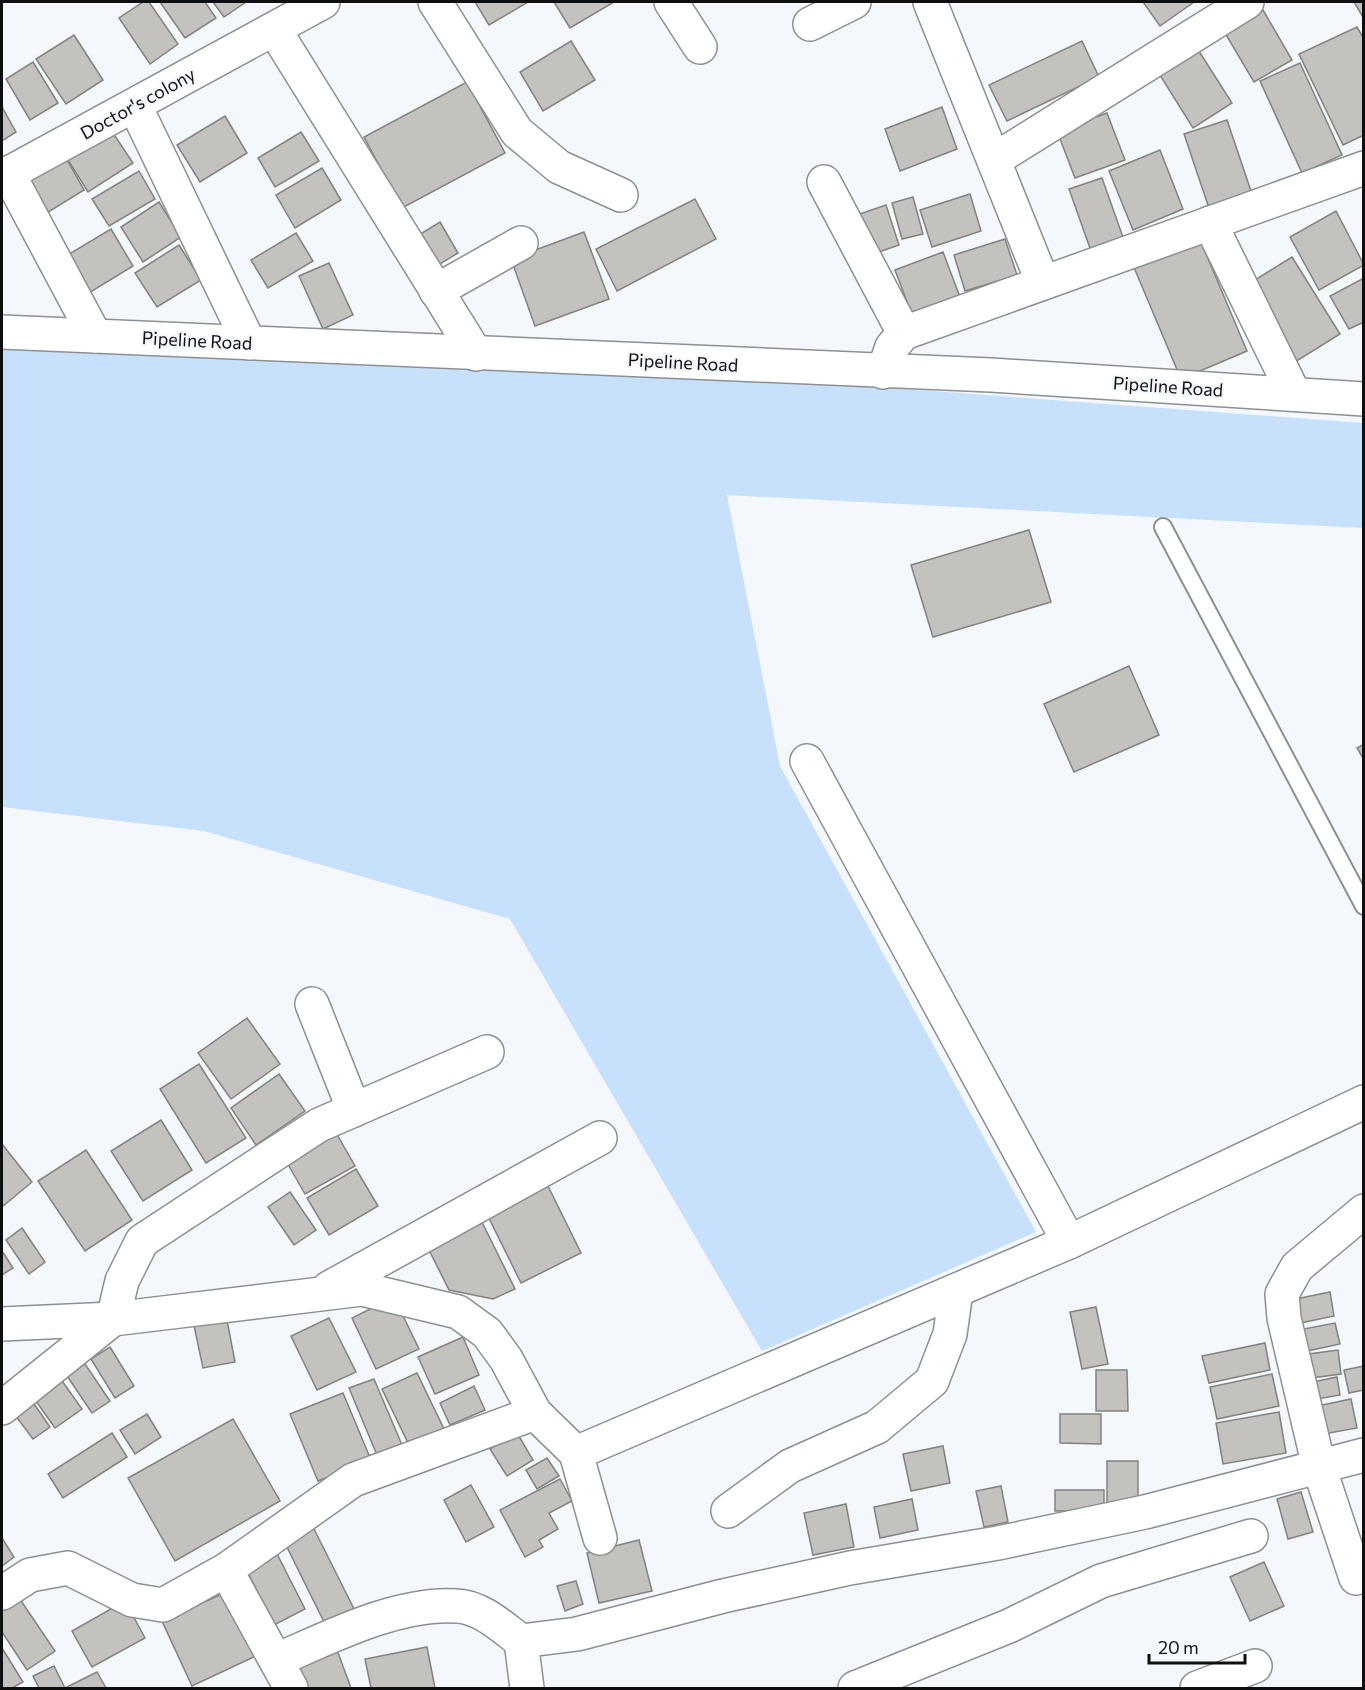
<svg xmlns="http://www.w3.org/2000/svg" width="1365" height="1690" font-family="Commissioner,sans-serif">
  <style>
    .green { fill: #c7e1fd }
    .building { fill: #c4c2be; stroke: #84827e; stroke-width: 1.5 }
    .lines { fill: none; stroke-linecap: round; stroke-linejoin: round }
    .service-casing { stroke: #8d9093; stroke-width: 20 }
    .minor-casing { stroke: #8d9093; stroke-width: 36 }
    .tertiary-casing { stroke: #8d9093; stroke-width: 36 }
    .service { stroke: #fff; stroke-width: 16 }
    .minor { stroke: #fff; stroke-width: 33 }
    .tertiary { stroke: #fff; stroke-width: 33 }
    .labels { text-anchor: middle; stroke-width: 4.5; stroke-linejoin: round; paint-order: stroke }
    .street-label { font-size: 18px; fill: #0e0f11; stroke: #f4f7fb }
  </style>
  <rect width="100%" height="100%" fill="#f4f7fb"/>
  <polygon class="green" points="2,344 664,371 1363,423 1363,528 727,495 780,766 1036,1232 762,1351 510,919 204,831 2,807"/>
  <g class="building">
    <polygon points="143,2 149,2 178,44 150,64 119,18"/>
    <polygon points="160,2 205,2 216,18 185,38"/>
    <polygon points="213,2 246,2 224,17"/>
    <polygon points="475,2 528,2 489,25"/>
    <polygon points="554,2 614,2 570,28"/>
    <polygon points="1143,2 1194,2 1160,26"/>
    <polygon points="1354,2 1364,2 1364,19"/>
    <polygon points="1263,10 1292,60 1254,82 1225,33"/>
    <polygon points="1357,27 1364,39 1364,135 1343,145 1299,54"/>
    <polygon points="74,35 103,80 66,104 36,59"/>
    <polygon points="571,41 595,80 543,111 520,72"/>
    <polygon points="1082,41 1099,77 1007,121 989,85"/>
    <polygon points="1197,48 1232,103 1193,128 1158,72"/>
    <polygon points="33,62 58,103 30,120 6,79"/>
    <polygon points="1300,63 1342,155 1302,173 1260,81"/>
    <polygon points="467,82 505,153 402,208 364,137"/>
    <polygon points="2,107 16,132 2,141"/>
    <polygon points="942,107 957,149 900,171 885,129"/>
    <polygon points="1107,113 1125,160 1075,178 1057,131"/>
    <polygon points="225,116 247,153 200,182 177,145"/>
    <polygon points="1227,120 1253,197 1210,211 1184,134"/>
    <polygon points="107,124 133,163 88,192 63,152"/>
    <polygon points="301,132 319,161 275,187 258,158"/>
    <polygon points="1160,150 1183,209 1133,230 1109,171"/>
    <polygon points="66,158 84,190 37,219 18,187"/>
    <polygon points="322,168 341,200 295,228 276,195"/>
    <polygon points="139,171 155,199 109,226 92,199"/>
    <polygon points="1102,178 1124,240 1091,251 1069,189"/>
    <polygon points="970,194 981,231 932,247 920,210"/>
    <polygon points="913,197 923,234 902,239 892,203"/>
    <polygon points="695,199 716,239 617,291 596,249"/>
    <polygon points="159,202 181,237 143,262 121,227"/>
    <polygon points="886,205 899,245 870,255 857,215"/>
    <polygon points="1336,211 1364,265 1319,290 1290,237"/>
    <polygon points="440,222 458,253 435,267 417,236"/>
    <polygon points="111,229 133,266 84,296 61,259"/>
    <polygon points="1196,230 1247,351 1181,379 1130,258"/>
    <polygon points="584,232 609,299 535,326 511,259"/>
    <polygon points="296,233 313,261 268,288 251,260"/>
    <polygon points="1005,239 1017,275 965,291 954,255"/>
    <polygon points="179,245 201,280 157,307 135,273"/>
    <polygon points="943,252 960,297 912,315 895,270"/>
    <polygon points="1292,257 1340,334 1295,362 1247,285"/>
    <polygon points="329,263 353,315 323,329 299,276"/>
    <polygon points="1364,278 1364,322 1349,329 1330,296"/>
    <polygon points="1029,530 1051,602 933,637 911,565"/>
    <polygon points="1129,666 1159,735 1074,772 1044,704"/>
    <polygon points="1364,744 1364,760 1357,748"/>
    <polygon points="247,1018 280,1064 231,1099 198,1053"/>
    <polygon points="199,1064 246,1138 206,1163 160,1089"/>
    <polygon points="279,1074 305,1111 256,1145 231,1108"/>
    <polygon points="161,1120 192,1170 143,1201 111,1151"/>
    <polygon points="335,1131 355,1166 305,1194 285,1159"/>
    <polygon points="2,1144 32,1182 2,1207"/>
    <polygon points="86,1150 132,1220 85,1251 38,1181"/>
    <polygon points="356,1169 378,1206 329,1235 307,1198"/>
    <polygon points="545,1180 581,1253 521,1283 485,1210"/>
    <polygon points="290,1192 316,1230 294,1245 268,1207"/>
    <polygon points="477,1212 515,1289 493,1299 449,1290 423,1238"/>
    <polygon points="22,1228 45,1262 29,1274 6,1240"/>
    <polygon points="2,1251 13,1268 2,1275"/>
    <polygon points="1330,1292 1334,1316 1291,1325 1286,1301"/>
    <polygon points="394,1297 419,1349 376,1369 352,1318"/>
    <polygon points="1096,1307 1108,1364 1082,1369 1070,1312"/>
    <polygon points="226,1315 235,1362 203,1368 193,1321"/>
    <polygon points="329,1318 356,1372 317,1390 291,1336"/>
    <polygon points="1335,1323 1340,1344 1298,1353 1293,1331"/>
    <polygon points="463,1337 479,1375 435,1394 418,1357"/>
    <polygon points="1265,1343 1270,1370 1209,1383 1202,1356"/>
    <polygon points="110,1347 134,1386 115,1398 91,1359"/>
    <polygon points="1338,1350 1341,1374 1305,1379 1301,1355"/>
    <polygon points="85,1364 110,1401 92,1413 67,1376"/>
    <polygon points="1364,1366 1364,1390 1349,1393 1344,1370"/>
    <polygon points="1096,1370 1127,1370 1128,1411 1096,1411"/>
    <polygon points="417,1373 444,1429 409,1445 382,1389"/>
    <polygon points="1272,1374 1279,1406 1217,1419 1210,1387"/>
    <polygon points="1337,1377 1340,1395 1306,1401 1303,1384"/>
    <polygon points="60,1378 82,1409 55,1428 33,1397"/>
    <polygon points="374,1379 402,1445 377,1455 349,1388"/>
    <polygon points="474,1386 485,1410 450,1425 440,1403"/>
    <polygon points="343,1393 371,1460 318,1481 290,1414"/>
    <polygon points="30,1398 50,1427 33,1439 12,1411"/>
    <polygon points="1351,1399 1357,1428 1313,1436 1308,1408"/>
    <polygon points="1279,1412 1286,1453 1223,1464 1216,1423"/>
    <polygon points="147,1414 161,1437 135,1454 120,1430"/>
    <polygon points="1060,1414 1101,1414 1101,1444 1060,1443"/>
    <polygon points="233,1419 280,1501 175,1561 128,1478"/>
    <polygon points="112,1433 127,1457 63,1498 48,1474"/>
    <polygon points="517,1433 533,1460 507,1476 490,1449"/>
    <polygon points="943,1446 950,1483 911,1491 903,1454"/>
    <polygon points="547,1458 559,1476 537,1489 526,1470"/>
    <rect x="1107" y="1461" width="31" height="44"/>
    <polygon points="560,1479 572,1501 549,1513 558,1529 539,1540 543,1547 525,1557 500,1510"/>
    <polygon points="471,1485 494,1527 466,1542 444,1500"/>
    <polygon points="1001,1486 1008,1522 984,1527 976,1491"/>
    <rect x="1055" y="1490" width="49" height="21"/>
    <polygon points="1301,1492 1313,1532 1288,1539 1277,1499"/>
    <polygon points="912,1499 918,1530 880,1538 874,1507"/>
    <polygon points="846,1504 854,1547 813,1555 804,1513"/>
    <polygon points="312,1525 357,1615 328,1630 283,1539"/>
    <polygon points="2,1538 14,1557 2,1566"/>
    <polygon points="639,1540 652,1591 599,1603 587,1553"/>
    <polygon points="276,1552 305,1609 274,1625 245,1567"/>
    <polygon points="1264,1562 1284,1606 1250,1621 1230,1577"/>
    <polygon points="576,1581 583,1604 565,1611 557,1586"/>
    <polygon points="13,1589 55,1651 27,1670 2,1632 2,1597"/>
    <polygon points="233,1589 262,1653 192,1686 162,1621"/>
    <polygon points="125,1601 145,1638 92,1667 72,1631"/>
    <polygon points="427,1647 435,1688 371,1688 365,1659"/>
    <polygon points="2,1648 23,1682 12,1688 2,1688"/>
    <polygon points="337,1650 351,1688 306,1688 297,1664"/>
    <polygon points="54,1666 65,1688 39,1688 33,1676"/>
    <polygon points="97,1672 106,1688 68,1688 67,1687"/>
  </g>
  <g class="lines">
    <g class="service-casing">
      <polyline id="service" points="1163,527 1364,906"/>
    </g>
    <g class="minor-casing">
      <g id="minor">
        <polyline points="435,2 517,132 559,167 621,195"/>
        <polyline points="671,2 700,47"/>
        <polyline points="930,2 1043,283"/>
        <polyline points="810,24 854,2"/>
        <polyline points="274,29 476,354"/>
        <polyline points="135,106 249,343"/>
        <polyline points="994,160 1247,2"/>
        <polyline points="8,173 95,336"/>
        <polyline points="2,177 323,2"/>
        <polyline points="824,182 904,333"/>
        <polyline points="1210,223 1294,394"/>
        <polyline points="436,291 521,243"/>
        <polyline points="883,372 892,347 904,333 1364,168"/>
        <polyline points="807,761 1069,1242"/>
        <polyline points="312,1004 354,1110"/>
        <polyline points="329,1288 600,1138"/>
        <polyline points="2,1324 113,1319 362,1289 458,1312 487,1333 506,1359 535,1413 576,1453 600,1538"/>
        <polyline points="2,1408 113,1319 122,1281 142,1241 319,1125 487,1052"/>
        <polyline points="576,1453 1069,1242 1364,1102"/>
        <polyline points="728,1511 790,1466 877,1427 932,1381 950,1334 956,1291"/>
        <polyline points="1356,1578 1319,1467 1284,1318 1282,1294 1297,1267 1364,1211"/>
        <polyline points="2,1593 30,1575 68,1568 132,1600 163,1605 226,1570"/>
        <path d="M 277,1660 C 330,1637 398,1602 457,1606 C 481,1607 502,1627 521,1641"/>
        <polyline points="291,1688 226,1570 353,1480 535,1413"/>
        <polyline points="527,1688 521,1641 577,1634 723,1596 850,1568 998,1543 1145,1512 1364,1455"/>
        <polyline points="855,1688 1009,1626 1101,1581 1251,1536"/>
        <polyline points="1197,1688 1255,1666"/>
      </g>
    </g>
    <g class="tertiary-casing">
      <polyline id="tertiary" points="2,332 991,375 1364,399"/>
    </g>
    <use href="#service" class="service"/>
    <use href="#minor" class="minor"/>
    <use href="#tertiary" class="tertiary"/>
  </g>
  <g class="labels">
    <g class="street-label">
      <text transform="translate(138 104) rotate(-29)" y="6">Doctor's colony</text>
      <text transform="translate(197 341) rotate(3)" y="6">Pipeline Road</text>
      <text transform="translate(683 363) rotate(3)" y="6">Pipeline Road</text>
      <text transform="translate(1168 387) rotate(4)" y="6">Pipeline Road</text>
    </g>
  </g>
  <rect width="1365" height="1690" fill="none" stroke="#0e0f11" stroke-width="6"/>
  <path d="M1149 1654v9h96v-9" fill="none" stroke="#0e0f11" stroke-width="3"/>
  <text x="1158" y="1654" font-size="18" fill="#0e0f11" stroke="#f4f7fb" stroke-width="4.5" paint-order="stroke">20 m</text>
</svg>
